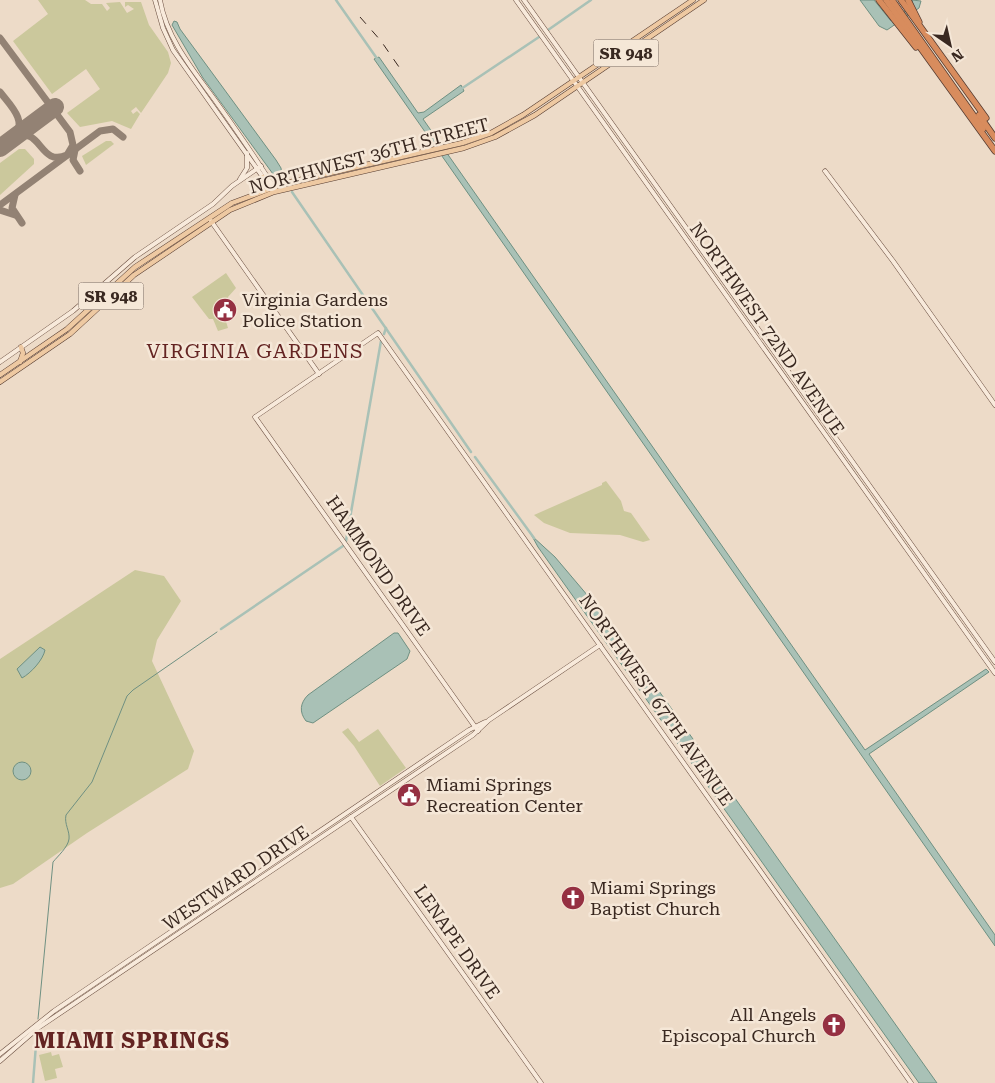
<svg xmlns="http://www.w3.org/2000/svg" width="995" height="1083" font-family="'Roboto Serif',serif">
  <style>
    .green { fill: #cbc89c }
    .water { fill: #a9c1b6; stroke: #6f9082 }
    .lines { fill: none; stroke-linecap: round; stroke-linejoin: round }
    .stream { stroke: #6f9082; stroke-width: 1 }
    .canal { stroke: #a9c1b6; stroke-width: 2.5 }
    .taxiway { stroke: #938274; stroke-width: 7 }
    .runway { stroke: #938274; stroke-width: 18 }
    .secondary-casing { stroke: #6a4e40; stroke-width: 5 }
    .primary-casing { stroke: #563c31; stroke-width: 5.5 }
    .highway-casing { stroke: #563c31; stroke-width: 7 }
    .secondary { stroke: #f8eadb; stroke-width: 4 }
    .primary { stroke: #eec9a2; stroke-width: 4.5 }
    .highway { stroke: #d88c5d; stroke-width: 5.5 }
    .rail { stroke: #392820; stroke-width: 1; stroke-dasharray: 9 9; stroke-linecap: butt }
    .labels { text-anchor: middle; stroke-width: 5; stroke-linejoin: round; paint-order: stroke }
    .shield { fill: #f5e7d7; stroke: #716157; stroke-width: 1 }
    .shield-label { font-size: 16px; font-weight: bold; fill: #392820 }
    .street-label { font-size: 18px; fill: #392820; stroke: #f5e7d7 }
    .poi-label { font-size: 18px; fill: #392820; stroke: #f5e7d7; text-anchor: start }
    .quarter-label { font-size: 20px; letter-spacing: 1px; fill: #642422; stroke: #f5e7d7 }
    .district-label { font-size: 22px; font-weight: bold; letter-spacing: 1px; fill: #642422; stroke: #f5e7d7 }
  </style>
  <rect width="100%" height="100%" fill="#eddbc8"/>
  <g class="green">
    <polygon points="38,0 85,0 91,4 102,4 107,11 110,8 106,3 120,2 127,13 134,9 128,5 125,7 125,2 141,2 149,25 168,52 171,63 168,73 141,113 136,107 131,111 133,114 137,111 140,114 131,129 112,121 80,127 67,113 100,89 86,69 52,94 13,41 48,14"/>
    <polygon points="106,141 111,141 114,144 86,165 82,156"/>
    <polygon points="19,149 25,149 34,159 34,164 0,195 0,163"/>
    <polygon points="226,273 236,288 228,297 231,310 224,315 228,328 218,331 213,319 209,319 192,297"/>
    <polygon points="606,481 621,501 624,511 631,513 650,540 643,542 620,535 570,533 544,523 534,515 602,485 602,483"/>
    <polygon points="135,570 164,576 181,601 157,640 152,661 194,751 188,769 87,833 13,884 0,888 0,659"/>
    <polygon points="348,728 359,742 378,729 406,768 380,786 354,746 342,732"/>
    <polygon points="51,1052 52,1056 59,1054 63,1067 55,1069 57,1078 45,1081 39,1055"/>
  </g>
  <g class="water">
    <polygon points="860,0 874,0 891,21 913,5 912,0 921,1 919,8 887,30 879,26"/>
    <polygon points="174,21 177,22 180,29 276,160 281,168 282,178 273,174 203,78 172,25"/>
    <polygon points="379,57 418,113 424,112 461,85 464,91 423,119 865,750 986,669 989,672 869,754 995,935 995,946 374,59"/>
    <polygon points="532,536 555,557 610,622 937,1083 919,1083 538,547"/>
    <path d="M 394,633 L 398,633 L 410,651 L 407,659 L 313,723 L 306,721 C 299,712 300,703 308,695 Z"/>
    <path d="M 40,647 L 45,650 C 43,660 31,673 22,678 L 17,669 Z"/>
    <circle cx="22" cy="771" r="9"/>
  </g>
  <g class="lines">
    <path class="stream" d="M 38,1019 L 53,862 C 58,856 68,847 69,839 C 70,831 64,824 66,815 L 92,782 L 127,696 L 133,690 L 217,632"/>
    <g class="canal">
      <polyline points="336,0 378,60"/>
      <polyline points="548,30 591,0"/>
      <polyline points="461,89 539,37"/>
      <polyline points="292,192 471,452"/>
      <polyline points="384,334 386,328"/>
      <polyline points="475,457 534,538"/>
      <polyline points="346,541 381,341"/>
      <polyline points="221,629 343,546"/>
      <polyline points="33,1083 37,1032"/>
    </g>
    <g class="taxiway">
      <path d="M 0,38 L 70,132 L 73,145 L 67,155 C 38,168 42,122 12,139"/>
      <path d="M 0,92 C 10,105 29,122 13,138"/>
      <polyline points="75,150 73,160 80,171"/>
      <polyline points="15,195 12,208 22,223"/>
      <polyline points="0,205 100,131 113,129 123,137"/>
      <polyline points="0,210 15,215"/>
    </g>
    <polyline class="runway" points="0,148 55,107"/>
    <g class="secondary-casing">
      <g id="secondary">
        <polyline points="155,0 163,28 173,50 272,190"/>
        <path d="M 160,0 C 167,40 194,71 217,103 C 237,131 257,160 275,189"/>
        <polyline points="516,0 995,673"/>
        <polyline points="524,0 995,662"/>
        <polyline points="825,171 893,261 995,405"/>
        <polyline points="240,179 247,168 247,153"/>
        <polyline points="211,221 319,374"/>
        <polyline points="0,362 73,311 135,257 213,204 232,186 261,166"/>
        <polyline points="478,731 255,417 378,333 911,1083"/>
        <polyline points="351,817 541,1083"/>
        <polyline points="0,1054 54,1011 469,730 485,722"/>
        <polyline points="0,1061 38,1028 473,735 489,720 600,645"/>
      </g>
    </g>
    <g class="primary-casing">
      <g id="primary">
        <polyline points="268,176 282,182"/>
        <polyline points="260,190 263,184 263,177"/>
        <polyline points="20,362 23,353 21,347"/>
        <polyline points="0,375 67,329 135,267 232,203 286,183 462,143 491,133 523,115 693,0"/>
        <polyline points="0,382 70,334 134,275 230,210 274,192 464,148 495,137 535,115 704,0"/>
      </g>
    </g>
    <g class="highway-casing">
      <g id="highway">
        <polyline points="879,0 916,47"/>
        <polyline points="886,0 995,151"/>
        <polyline points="892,0 983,129"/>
        <polyline points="901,0 986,118"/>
        <polyline points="908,0 919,22"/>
        <polyline points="979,115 995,138"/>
      </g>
    </g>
    <use href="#secondary" class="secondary"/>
    <use href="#primary" class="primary"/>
    <use href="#highway" class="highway"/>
    <polyline class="rail" points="360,17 381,41 399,67"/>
  </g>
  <defs>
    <g id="civic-disc" transform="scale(1.25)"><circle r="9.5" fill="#953042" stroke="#f5e7d7"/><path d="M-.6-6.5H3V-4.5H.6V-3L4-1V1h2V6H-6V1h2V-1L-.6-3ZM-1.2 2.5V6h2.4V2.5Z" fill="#fff"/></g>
    <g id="church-disc" transform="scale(1.25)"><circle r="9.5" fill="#953042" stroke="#f5e7d7"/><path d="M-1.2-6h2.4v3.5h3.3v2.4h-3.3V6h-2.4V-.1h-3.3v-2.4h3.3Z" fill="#fff"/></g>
  </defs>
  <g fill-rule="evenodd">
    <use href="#civic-disc" x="225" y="310"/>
    <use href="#civic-disc" x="409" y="795"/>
    <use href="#church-disc" x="573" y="898"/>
    <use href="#church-disc" x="834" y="1025"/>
  </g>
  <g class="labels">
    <g class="shield">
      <rect x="593.5" y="39.5" width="65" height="27" rx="4"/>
      <rect x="78.5" y="282.5" width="65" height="27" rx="4"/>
    </g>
    <g class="shield-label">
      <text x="626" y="59">SR 948</text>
      <text x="111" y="302">SR 948</text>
    </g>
    <g class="street-label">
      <text transform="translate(369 156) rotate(-15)" y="6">NORTHWEST 36TH STREET</text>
      <text transform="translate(767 329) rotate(55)" y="6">NORTHWEST 72ND AVENUE</text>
      <text transform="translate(378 566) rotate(55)" y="6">HAMMOND DRIVE</text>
      <text transform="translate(656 700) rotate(55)" y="6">NORTHWEST 67TH AVENUE</text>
      <text transform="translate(236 878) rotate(-34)" y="6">WESTWARD DRIVE</text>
      <text transform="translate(457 942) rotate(55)" y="6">LENAPE DRIVE</text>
    </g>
    <g class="poi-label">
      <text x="242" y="306">Virginia Gardens<tspan x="242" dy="21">Police Station</tspan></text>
      <text x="426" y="791">Miami Springs<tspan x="426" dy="21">Recreation Center</tspan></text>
      <text x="590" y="894">Miami Springs<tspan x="590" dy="21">Baptist Church</tspan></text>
      <text x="816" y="1021" text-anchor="end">All Angels<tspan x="816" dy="21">Episcopal Church</tspan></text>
    </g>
    <g class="quarter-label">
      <text x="255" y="358">VIRGINIA GARDENS</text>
    </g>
    <g class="district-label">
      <text x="132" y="1048">MIAMI SPRINGS</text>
    </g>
  </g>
  <g transform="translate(950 45) rotate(146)" stroke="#f5e7d7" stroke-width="4" paint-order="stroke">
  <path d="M0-4L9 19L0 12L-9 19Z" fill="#392820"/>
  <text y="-8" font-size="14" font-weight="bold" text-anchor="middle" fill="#392820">N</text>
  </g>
</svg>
